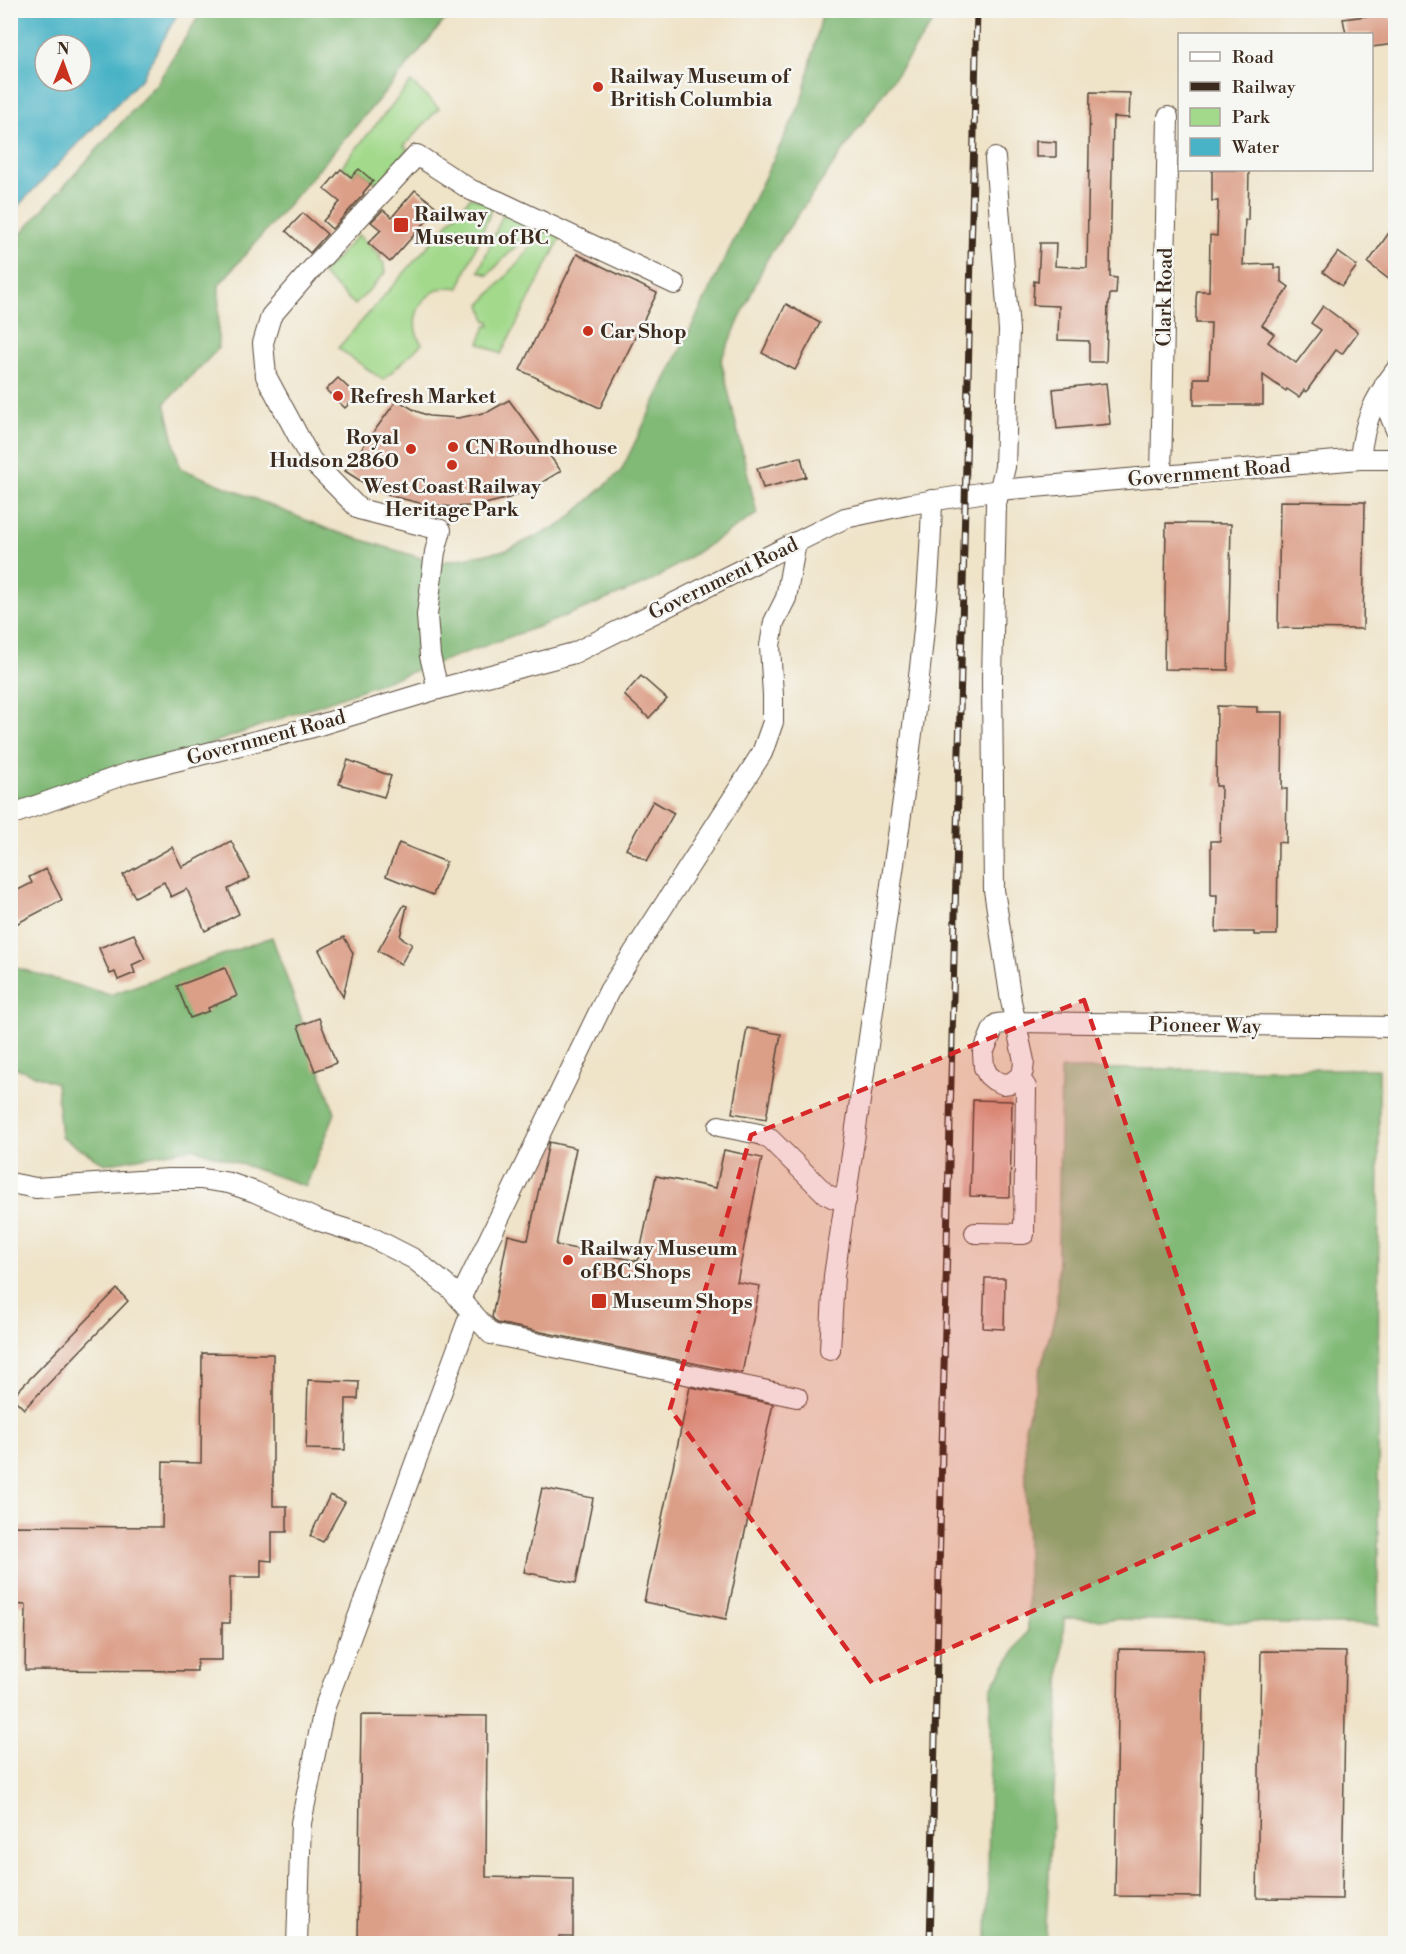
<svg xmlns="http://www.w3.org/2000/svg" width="1406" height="1954" font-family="'Libre Bodoni',serif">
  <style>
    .green { fill: #a2d98b; stroke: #6e8254; stroke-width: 1.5 }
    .forest { fill: #81b977; stroke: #5e724a; stroke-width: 1.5 }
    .water { fill: #48b3c6; stroke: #426e72; stroke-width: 1.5; fill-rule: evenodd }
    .building { fill: #db9e87 }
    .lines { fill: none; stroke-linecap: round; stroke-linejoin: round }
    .minor-casing { stroke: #564638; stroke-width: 22 }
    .minor { stroke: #fff; stroke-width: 20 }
    .rail-casing { stroke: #3b2a1e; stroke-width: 7 }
    .rail { stroke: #f6f6f2; stroke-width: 4.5; stroke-dasharray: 14; stroke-linecap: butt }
    .marked { fill: #d62828; fill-opacity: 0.2; stroke: #d62828; stroke-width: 4.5; stroke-dasharray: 12 8; stroke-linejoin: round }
    .poi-dot { fill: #c8321e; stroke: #f6f6f2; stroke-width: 2 }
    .labels { text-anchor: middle; stroke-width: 5; stroke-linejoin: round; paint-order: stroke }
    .poi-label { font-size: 20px; font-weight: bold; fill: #3b2a1e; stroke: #f6f6f2; text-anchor: start }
    .street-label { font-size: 20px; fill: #3b2a1e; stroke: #f6f6f2 }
  </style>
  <rect width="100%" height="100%" fill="#f6f6f2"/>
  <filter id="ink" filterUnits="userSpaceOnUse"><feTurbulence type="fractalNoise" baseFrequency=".0167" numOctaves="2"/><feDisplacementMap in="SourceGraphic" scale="12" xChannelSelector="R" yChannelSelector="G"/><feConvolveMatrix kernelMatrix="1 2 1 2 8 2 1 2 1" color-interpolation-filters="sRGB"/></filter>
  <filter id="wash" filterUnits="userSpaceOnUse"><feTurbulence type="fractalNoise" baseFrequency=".008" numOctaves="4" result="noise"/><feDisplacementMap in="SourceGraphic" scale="24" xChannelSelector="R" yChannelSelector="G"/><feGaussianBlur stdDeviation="1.35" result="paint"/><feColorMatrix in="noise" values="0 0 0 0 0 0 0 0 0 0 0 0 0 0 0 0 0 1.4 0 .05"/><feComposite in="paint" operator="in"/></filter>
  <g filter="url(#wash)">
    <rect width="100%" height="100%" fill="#efe3c8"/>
    <g class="green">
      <polygon points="411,82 439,108 404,146 408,149 378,184 359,169 353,175 342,166"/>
      <path d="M 471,197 L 493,206 L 459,288 C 427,282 403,317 422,344 L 383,380 L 338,348 Z"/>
      <polygon points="505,210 533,224 515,247 488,275 479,271"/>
      <polygon points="544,229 561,237 501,354 479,343 486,326 490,326 490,321 486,321 481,304 520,261"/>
      <polygon points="358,235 381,257 379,259 384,263 384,270 386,272 355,305 322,274"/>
    </g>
    <g class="forest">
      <polygon points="202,11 452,11 404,70 219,285 218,349 165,403 180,468 330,530 437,563 507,550 562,524 621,471 801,103 823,11 941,11 767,259 721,360 757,514 652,581 543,625 131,772 11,805 11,249 17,238 158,82"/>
      <polygon points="272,937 335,1113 306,1186 193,1148 105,1164 61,1137 56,1083 11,1066 10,966 110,995"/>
      <polygon points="1061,1069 1379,1069 1378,1625 1064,1618 1045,1943 987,1943 991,1688 1028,1630 1025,1427 1057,1308"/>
    </g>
    <path class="water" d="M 11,10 L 179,11 L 142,78 L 11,213 ZM 45,45 L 81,45 L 81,81 L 45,81 Z"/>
    <g id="blocks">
      <g class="building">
        <polygon points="1389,13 1390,19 1395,18 1395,44 1372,47 1371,34 1346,34 1343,19"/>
        <polygon points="1090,92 1130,93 1129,118 1113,117 1110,269 1110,277 1117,278 1116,294 1110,294 1109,304 1108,304 1106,362 1089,362 1089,341 1058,340 1059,306 1033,305 1034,281 1038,282 1040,243 1056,243 1055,266 1087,268"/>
        <polygon points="1036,141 1056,142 1056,157 1036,157"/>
        <polygon points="341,169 351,177 359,169 373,181 363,193 364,194 332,229 323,221 340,202 324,189"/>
        <polygon points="1212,170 1249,170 1248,220 1245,220 1243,265 1274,264 1274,268 1281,268 1281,281 1289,287 1262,325 1274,334 1268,342 1296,363 1321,330 1311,323 1323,306 1358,332 1342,354 1336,350 1306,392 1304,390 1299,397 1287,389 1286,391 1263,375 1263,405 1194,405 1194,378 1209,378 1211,323 1196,323 1196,299 1197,291 1209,291 1210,235 1217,236 1218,201 1212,201"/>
        <polygon points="415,190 438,208 390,262 368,243 381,230 371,222 383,210 392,217"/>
        <polygon points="303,213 327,234 310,253 286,231"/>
        <polygon points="1395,224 1395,284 1368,263"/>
        <polygon points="1338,252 1357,266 1342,286 1323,272"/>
        <polygon points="577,254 657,293 600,408 520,370"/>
        <polygon points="786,304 820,323 795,370 762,353"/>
        <polygon points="338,378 357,396 345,408 326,390"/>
        <polygon points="1106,383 1110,424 1057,429 1053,389"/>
        <polygon points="397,400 416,411 429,416 458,418 488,412 509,400 561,471 536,486 509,498 481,505 454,507 424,504 395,497 370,487 345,471"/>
        <polygon points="801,457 806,477 763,488 757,468"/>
        <polygon points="1280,501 1365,502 1363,629 1278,628"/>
        <polygon points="1166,523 1231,524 1228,670 1164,669"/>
        <polygon points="641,676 667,699 649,718 624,695"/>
        <polygon points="1217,706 1257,707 1257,712 1283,712 1282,789 1287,789 1286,843 1278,842 1277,935 1254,935 1254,932 1216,932 1217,895 1211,895 1211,841 1220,841 1221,786 1216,786"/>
        <polygon points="348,760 391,776 384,797 339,784"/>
        <polygon points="653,801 674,813 647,861 626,849"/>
        <polygon points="231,841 250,878 228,889 239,914 205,931 187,889 171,897 164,882 135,897 123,875 172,847 182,867"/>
        <polygon points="399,843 446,862 433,895 386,876"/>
        <polygon points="46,869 62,900 16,924 10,913 10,894 32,883 29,877"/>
        <polygon points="404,905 407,906 400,937 412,944 401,964 378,951"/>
        <polygon points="134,934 145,959 132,965 135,973 118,980 115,972 110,974 99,948"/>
        <polygon points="344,937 353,953 343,997 319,950"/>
        <polygon points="225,968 237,996 208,1008 209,1011 190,1018 177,986"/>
        <polygon points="319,1018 336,1063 315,1071 298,1026"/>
        <polygon points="747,1028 781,1034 766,1119 732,1113"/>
        <polygon points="973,1100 1012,1101 1010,1197 970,1196"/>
        <polygon points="549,1142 576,1148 556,1245 638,1261 656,1176 716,1188 724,1150 762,1158 737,1282 760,1286 742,1373 497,1323 492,1317 508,1235 528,1240"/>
        <polygon points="985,1278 1005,1278 1004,1329 983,1328"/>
        <polygon points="117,1289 128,1301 24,1409 12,1397"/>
        <polygon points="202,1353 273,1354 273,1506 287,1506 287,1532 272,1532 272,1561 261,1560 261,1577 230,1577 230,1623 222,1623 222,1660 197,1660 197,1671 25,1670 26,1605 10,1604 10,1526 162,1527 163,1462 201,1463"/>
        <polygon points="308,1380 359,1382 358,1399 346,1399 345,1450 306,1449"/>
        <polygon points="690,1387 773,1404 726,1619 644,1602"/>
        <polygon points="542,1488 593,1498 576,1583 524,1572"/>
        <polygon points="330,1495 345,1502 323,1542 310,1536"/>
        <polygon points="1119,1649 1204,1650 1200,1897 1115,1896"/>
        <polygon points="1261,1651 1346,1652 1342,1899 1257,1898"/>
        <polygon points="361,1715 487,1716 486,1877 573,1879 573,1936 559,1936 559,1944 358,1944"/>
      </g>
    </g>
  </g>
  <g filter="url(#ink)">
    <use href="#blocks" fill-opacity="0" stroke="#564638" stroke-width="1.5"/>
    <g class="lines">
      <g class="minor-casing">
        <g id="minor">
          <polyline points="995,158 1009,330 1005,467 996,504 992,679 994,890 1011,1001 1024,1061 1023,1071 1019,1077 1011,1083 1003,1084 994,1080 988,1075 984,1067 983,1053 993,1029 997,1024 1015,1022 1396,1027"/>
          <polyline points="1385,384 1387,408 1396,430"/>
          <path d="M 1360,459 C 1364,422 1373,400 1396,370"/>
          <polyline points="1161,477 1168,117"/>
          <polyline points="438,689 430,656 427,615 435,552 441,530 359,509 311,460 266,376 263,343 271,316 317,263 417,155 471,190 500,202 675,284"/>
          <polyline points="10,815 131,772 313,727 438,689 574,653 845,518 911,504 999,490 1360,459 1396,459"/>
          <polyline points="719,1126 759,1134 770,1139 826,1194 834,1198 846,1200"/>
          <polyline points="10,1183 36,1188 168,1179 202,1179 229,1183 255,1192 320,1221 371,1237 414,1259 451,1289 491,1334 797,1397"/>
          <polyline points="975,1233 1024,1234 1026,1087 1019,1077"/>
          <polyline points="460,1299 609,991 762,753 773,722 773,695 770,646 774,622 786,598 796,542"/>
          <path d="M 830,1350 L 834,1276 C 854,1146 872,1015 891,885 C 909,757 929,629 932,500"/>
          <polyline points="297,1944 301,1823 324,1709 471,1312"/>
        </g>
      </g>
      <use href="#minor" class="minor"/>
      <g class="rail-casing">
        <polyline id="rail" points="930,1944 977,10"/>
      </g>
      <use href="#rail" class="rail"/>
    </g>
  </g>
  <path class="marked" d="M 1084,1000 L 1256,1511 L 872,1683 L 670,1409 L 751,1135 Z"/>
  <g class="poi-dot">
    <circle cx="598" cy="87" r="6"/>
    <rect x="393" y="217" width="16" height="16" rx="3"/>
    <circle cx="588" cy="331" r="6"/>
    <circle cx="338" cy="396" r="6"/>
    <circle cx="453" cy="447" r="6"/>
    <circle cx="411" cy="449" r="6"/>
    <circle cx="452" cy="465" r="6"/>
    <circle cx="568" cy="1260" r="6"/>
    <rect x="591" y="1293" width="16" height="16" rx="3"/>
  </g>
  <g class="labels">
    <g class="poi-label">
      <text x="610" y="83">Railway Museum of<tspan x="610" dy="23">British Columbia</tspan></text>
      <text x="414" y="221">Railway<tspan x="414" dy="23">Museum of BC</tspan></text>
      <text x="600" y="338">Car Shop</text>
      <text x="350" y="403">Refresh Market</text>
      <text x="399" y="444" text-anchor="end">Royal<tspan x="399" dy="23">Hudson 2860</tspan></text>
      <text x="465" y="454">CN Roundhouse</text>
      <text x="452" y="493" text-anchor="middle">West Coast Railway<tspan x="452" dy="23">Heritage Park</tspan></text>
      <text x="580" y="1255">Railway Museum<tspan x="580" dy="23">of BC Shops</tspan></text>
      <text x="612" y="1308">Museum Shops</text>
    </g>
    <g class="street-label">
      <text transform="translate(1164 297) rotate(-89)" y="7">Clark Road</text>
      <text transform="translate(1209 472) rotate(-5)" y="7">Government Road</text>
      <text transform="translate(723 578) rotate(-26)" y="7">Government Road</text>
      <text transform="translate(266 737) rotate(-15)" y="7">Government Road</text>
      <text transform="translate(1205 1025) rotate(1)" y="7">Pioneer Way</text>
    </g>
  </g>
  <rect width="1406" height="1954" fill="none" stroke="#f6f6f2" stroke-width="36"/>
  <rect x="1178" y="33" width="195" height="138" fill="#f6f6f2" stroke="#aba49d" stroke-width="1.5"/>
  <rect x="1190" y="52" width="30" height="9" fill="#ffffff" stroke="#aba49d" stroke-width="1.5"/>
  <text x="1232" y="63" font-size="18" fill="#3b2a1e">Road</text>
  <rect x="1190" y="82" width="30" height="9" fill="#3b2a1e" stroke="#aba49d" stroke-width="1.5"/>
  <text x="1232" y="93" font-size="18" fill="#3b2a1e">Railway</text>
  <rect x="1190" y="108" width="30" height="18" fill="#a2d98b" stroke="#aba49d" stroke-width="1.5"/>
  <text x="1232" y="123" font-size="18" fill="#3b2a1e">Park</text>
  <rect x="1190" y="138" width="30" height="18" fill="#48b3c6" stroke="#aba49d" stroke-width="1.5"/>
  <text x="1232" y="153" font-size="18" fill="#3b2a1e">Water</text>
  <g transform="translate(63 63) rotate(1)"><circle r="28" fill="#f6f6f2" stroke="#aba49d" stroke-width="1.5"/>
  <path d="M0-4.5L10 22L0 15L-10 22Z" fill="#c8321e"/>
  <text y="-9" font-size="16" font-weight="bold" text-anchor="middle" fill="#3b2a1e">N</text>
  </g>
</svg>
